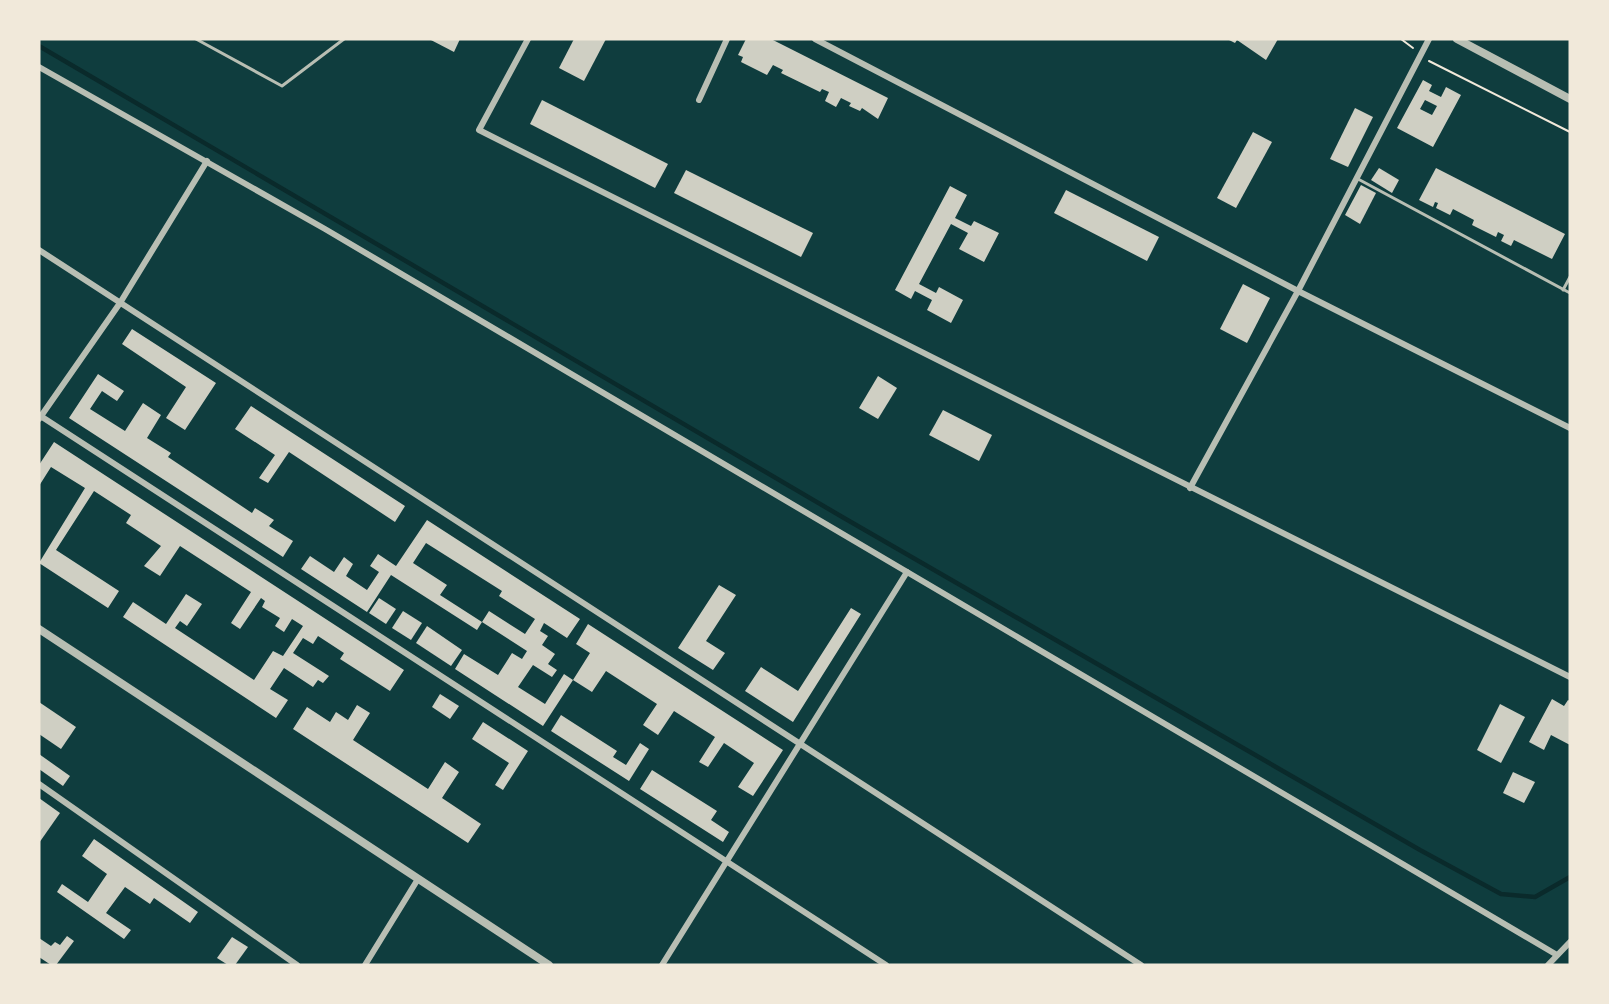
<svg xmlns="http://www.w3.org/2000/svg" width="1609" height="1004" font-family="Montserrat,sans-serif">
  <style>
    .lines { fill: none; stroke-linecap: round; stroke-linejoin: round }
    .stream { stroke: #0a2a2b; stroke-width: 4.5 }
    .building { fill: #cfcfc3; fill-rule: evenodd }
    .path { stroke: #f1e9da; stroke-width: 2 }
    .service { stroke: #b8beb3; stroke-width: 3 }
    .minor { stroke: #b8beb3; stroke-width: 6 }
    .tertiary { stroke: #b8beb3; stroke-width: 8 }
  </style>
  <rect width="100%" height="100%" fill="#0f3d3e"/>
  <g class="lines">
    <polyline class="stream" points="39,46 844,518 1420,850 1501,894 1535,897 1570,877"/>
  </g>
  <g class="building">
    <polygon points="429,39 460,39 454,52"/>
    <polygon points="574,39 606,39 584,81 559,68"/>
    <polygon points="746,39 771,39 888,98 878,119 862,108 860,111 849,106 851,103 841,98 836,107 825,101 829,92 822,89 820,92 781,73 783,70 773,65 767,75 741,62 743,57 738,55"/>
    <polygon points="1227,39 1278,39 1266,60 1237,40 1235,43"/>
    <path d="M 1423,80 L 1432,85 L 1429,91 L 1441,97 L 1446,87 L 1461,95 L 1433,147 L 1397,128 ZM 1425,100 L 1437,106 L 1432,115 L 1420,109 Z"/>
    <polygon points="542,100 668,164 655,188 530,124"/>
    <polygon points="1355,108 1373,117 1348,167 1330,159"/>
    <polygon points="1253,132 1272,142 1236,208 1217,198"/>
    <polygon points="1379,168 1399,180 1392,193 1371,180"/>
    <polygon points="1436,168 1565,234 1552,259 1514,240 1511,246 1501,241 1504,235 1498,232 1496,237 1472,225 1474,220 1453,209 1450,215 1436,208 1438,203 1435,202 1433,207 1419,200"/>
    <polygon points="686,170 813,233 801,257 674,193"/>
    <polygon points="1361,185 1376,193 1360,224 1345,215"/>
    <polygon points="950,186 967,195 955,218 971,226 974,221 999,233 984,262 959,249 968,233 951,224 919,284 936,293 939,287 963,300 951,323 927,310 932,300 915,291 911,299 895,290"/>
    <polygon points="1066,190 1159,237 1147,261 1054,213"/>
    <polygon points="1243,284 1270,298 1247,343 1220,329"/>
    <polygon points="132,329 216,383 185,430 166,418 186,387 122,344"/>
    <polygon points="98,374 124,391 117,401 102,391 90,409 125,431 143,403 161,415 147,438 171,453 168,457 252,513 255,508 274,520 269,526 293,541 283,557 69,418"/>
    <polygon points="878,376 897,388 878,419 859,408"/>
    <polygon points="251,406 405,506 395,522 289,452 268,483 259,478 275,455 235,429"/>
    <polygon points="943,410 992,435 979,461 929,435"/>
    <polygon points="54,442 404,670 390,691 340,659 344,653 318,636 313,644 303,638 293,653 329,676 323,683 318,680 313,687 284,668 270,689 288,700 276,718 123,617 133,602 166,624 186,594 202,604 187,626 180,621 175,628 254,680 273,651 283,656 303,626 292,619 284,632 275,626 280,618 262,607 265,601 261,598 240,629 231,623 251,592 180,546 160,576 144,566 161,546 126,523 131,515 94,491 56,550 119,591 108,608 39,563 85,488 51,467 39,486 39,465"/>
    <path d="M 427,520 L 580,619 L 567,638 L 544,623 L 540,631 L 548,636 L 542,645 L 555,654 L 548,664 L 557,670 L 552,677 L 533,665 L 518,687 L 545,704 L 564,674 L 573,680 L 543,726 L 455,669 L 464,654 L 498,675 L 512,653 L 522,659 L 527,651 L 482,622 L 477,630 L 391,575 L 367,612 L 301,569 L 310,556 L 334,572 L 344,557 L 353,564 L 346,576 L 367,590 L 379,572 L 370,566 L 378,554 L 396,566 ZM 426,543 L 502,591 L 499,596 L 535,619 L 525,634 L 489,611 L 482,622 L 440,595 L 447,585 L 413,563 Z"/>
    <polygon points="719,585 736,595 706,641 725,653 713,670 678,648"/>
    <polygon points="379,598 396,609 386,624 369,613"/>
    <polygon points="851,608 861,614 793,722 745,691 761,667 798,691"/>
    <polygon points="403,611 422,623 411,640 392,628"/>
    <polygon points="588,624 783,750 753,796 738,787 754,763 724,743 708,767 699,762 715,737 674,711 658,735 643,725 657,704 606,671 592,692 573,680 590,653 576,644"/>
    <polygon points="427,626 462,650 451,666 416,643"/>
    <polygon points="440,694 459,706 450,719 432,707"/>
    <polygon points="1552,699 1564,706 1568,700 1570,701 1570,745 1551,735 1544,750 1529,742"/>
    <polygon points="39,702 76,727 61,749 39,734"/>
    <polygon points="1500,704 1525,717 1501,763 1477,750"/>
    <polygon points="357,705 370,713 353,740 428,789 445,762 459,772 442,798 481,824 468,843 293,729 307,707 330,722 336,712 348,720"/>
    <polygon points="561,715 617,751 613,757 626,765 640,743 649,749 629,781 551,731"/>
    <polygon points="483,722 528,751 503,790 495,785 509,763 472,739"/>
    <polygon points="39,754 70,776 63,786 39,769"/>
    <polygon points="652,770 717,811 711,820 729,832 723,842 640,789"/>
    <polygon points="1513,772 1535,782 1524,803 1503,793"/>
    <polygon points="39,798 60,813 39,843"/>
    <polygon points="94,839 198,912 190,923 154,898 150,904 125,887 106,913 131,930 124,939 57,892 62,884 88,902 107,874 82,856"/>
    <polygon points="67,936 74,941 56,965 51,965 39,957 39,938 51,946 55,942 60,945"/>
    <polygon points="232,937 248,947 235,965 228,965 217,958"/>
  </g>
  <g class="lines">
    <g class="path">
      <polyline points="1401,39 1413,48"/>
      <polyline points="1429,61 1570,132"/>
    </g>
    <g class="service">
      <polyline points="196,39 282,86 344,39"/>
      <polyline points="1358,179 1570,293"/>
      <polyline points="1563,290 1570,277"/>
    </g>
    <g class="minor">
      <polyline points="528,39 479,130 1570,677"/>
      <polyline points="815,39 1298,291 1570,428"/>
      <polyline points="39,67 325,229 1557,955"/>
      <polyline points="699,100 727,39"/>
      <polyline points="39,250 1141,965"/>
      <polyline points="39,415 886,965"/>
      <polyline points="39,419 120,303 207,161"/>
      <polyline points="1190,488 1298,291 1429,39"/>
      <polyline points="39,784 297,965"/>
      <polyline points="365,965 418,879"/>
      <polyline points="662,965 907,572"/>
      <polyline points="1548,965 1570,942"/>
    </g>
    <g class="tertiary">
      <polyline points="1457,39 1570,99"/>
      <polyline points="39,629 549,965"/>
    </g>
  </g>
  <rect width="1609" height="1004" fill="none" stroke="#f1e9da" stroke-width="81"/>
</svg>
